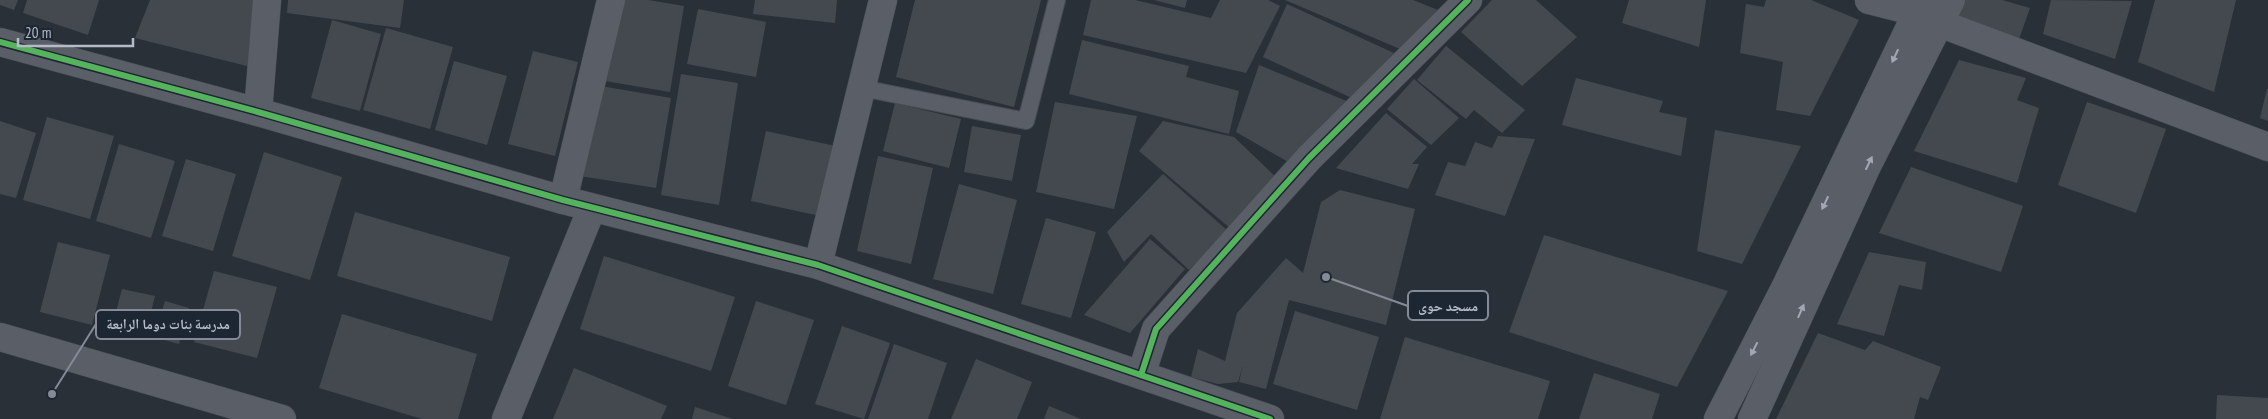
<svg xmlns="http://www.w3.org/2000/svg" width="2268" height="419" font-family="'PT Sans Narrow','Noto Naskh Arabic',sans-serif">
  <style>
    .building { fill: #444950 }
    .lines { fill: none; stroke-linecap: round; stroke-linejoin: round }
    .service-casing { stroke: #484c53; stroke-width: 18 }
    .minor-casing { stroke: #484c53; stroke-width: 29 }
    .tertiary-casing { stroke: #484c53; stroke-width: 29 }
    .service { stroke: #5a5e66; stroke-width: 16 }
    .minor { stroke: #5a5e66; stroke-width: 28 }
    .tertiary { stroke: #5a5e66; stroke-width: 28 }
    .cycleway-casing { stroke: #1d2633; stroke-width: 9 }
    .cycleway { stroke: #56b35d; stroke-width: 6 }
    .oneway { fill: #a2a9b5 }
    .leader { fill: none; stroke: #848b96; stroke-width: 2 }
    .callout-dot { fill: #848b96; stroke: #1d2633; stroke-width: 2 }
    .callout { fill: #1d2633; stroke: #848b96; stroke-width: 2 }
    .callout-label { font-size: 14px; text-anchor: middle; font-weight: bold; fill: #b4bcc9 }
  </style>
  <rect width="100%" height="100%" fill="#2a3038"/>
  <g class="building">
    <polygon points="0,0 18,0 14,10 0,5"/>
    <polygon points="27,0 99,0 88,35 23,13"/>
    <polygon points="150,0 257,0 251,67 135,38"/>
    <polygon points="288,0 404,0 400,28 287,13"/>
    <polygon points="619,0 648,0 684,6 670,92 605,81"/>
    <polygon points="755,0 837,0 835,23 753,14"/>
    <polygon points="915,0 1041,0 1014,107 896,77"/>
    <polygon points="1091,0 1135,0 1211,18 1220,0 1268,0 1280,6 1246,73 1083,35"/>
    <polygon points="1154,0 1187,0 1185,8"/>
    <polygon points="1285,0 1413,0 1438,10 1400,49"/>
    <polygon points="1492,0 1536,0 1577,37 1522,86 1461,32"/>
    <polygon points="1629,0 1706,0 1699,47 1622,23"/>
    <polygon points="1766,0 1811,0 1859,20 1810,116 1776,110 1783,62 1740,53 1746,4 1764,7"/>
    <polygon points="1962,0 2002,0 2030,8 2018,42 1952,21"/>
    <polygon points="2051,0 2132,1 2115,59 2043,34"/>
    <polygon points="2155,0 2236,0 2214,92 2138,62"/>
    <polygon points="1287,4 1394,53 1354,99 1263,57"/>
    <polygon points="698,9 766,22 756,77 687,64"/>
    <polygon points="332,20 381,34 360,111 311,98"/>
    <polygon points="386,28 453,47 430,129 363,110"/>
    <polygon points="1082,40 1189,66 1186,77 1239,91 1229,134 1069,94"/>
    <polygon points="1446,46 1525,110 1502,133 1474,110 1466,119 1417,80"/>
    <polygon points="533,51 578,62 555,156 508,144"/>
    <polygon points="1959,60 2026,78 2017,100 2039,108 2017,183 1914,151"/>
    <polygon points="454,61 507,76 487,145 435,130"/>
    <polygon points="1259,65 1349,102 1290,163 1236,132"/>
    <polygon points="681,74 738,83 719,205 661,195"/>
    <polygon points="1576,78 1663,101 1659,112 1687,118 1681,156 1562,125"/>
    <polygon points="1414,79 1459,118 1431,145 1387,109"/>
    <polygon points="595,85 671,98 656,188 580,176"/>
    <polygon points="2267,89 2268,89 2268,121 2260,118"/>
    <polygon points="1055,102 1137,116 1114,209 1036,192"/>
    <polygon points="2087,102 2166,129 2136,213 2058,185"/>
    <polygon points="895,103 961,119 949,168 883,151"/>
    <polygon points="1386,113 1427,147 1412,164 1419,164 1408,189 1336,168"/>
    <polygon points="47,117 114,136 90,219 23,200"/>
    <polygon points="0,121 36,133 16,198 0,194"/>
    <polygon points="1163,121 1234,137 1279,180 1231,229 1139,151"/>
    <polygon points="972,126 1021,135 1012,181 964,172"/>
    <polygon points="1715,130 1801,146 1742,264 1697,251"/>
    <polygon points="766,131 840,147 825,217 751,201"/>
    <polygon points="1498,136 1535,139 1505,216 1435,195 1448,162 1465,166 1475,142 1492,148"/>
    <polygon points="119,144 175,161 151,238 96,221"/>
    <polygon points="264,152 342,177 310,280 232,256"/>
    <polygon points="878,156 933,168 911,264 857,251"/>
    <polygon points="186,159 236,174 213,251 162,236"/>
    <polygon points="1911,167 2023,206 2001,272 1879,233"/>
    <polygon points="1163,174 1228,231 1189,270 1151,234 1124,262 1107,232"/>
    <polygon points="959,184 1017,200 993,294 933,279"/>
    <polygon points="1340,190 1415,209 1386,325 1289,300 1266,389 1239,382 1243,365 1238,382 1218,384 1191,377 1198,349 1225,361 1237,313 1286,258 1303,273 1321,202"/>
    <polygon points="355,212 510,257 492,321 337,276"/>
    <polygon points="1046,218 1096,232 1071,318 1021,304"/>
    <polygon points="1544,235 1728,291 1677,387 1509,332"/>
    <polygon points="1150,239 1185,269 1130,333 1084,315"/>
    <polygon points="58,242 110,255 92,325 40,312"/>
    <polygon points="1869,252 1926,262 1922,290 1899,285 1884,336 1837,324"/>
    <polygon points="604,256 735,297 711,371 580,329"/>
    <polygon points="214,271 277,287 257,358 194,342"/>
    <polygon points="122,289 155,296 145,335 112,327"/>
    <polygon points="165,301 189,308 179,344 154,337"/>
    <polygon points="756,301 814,320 786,405 728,386"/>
    <polygon points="1295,311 1379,337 1357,410 1273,384"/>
    <polygon points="342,314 477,354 458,419 422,419 319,388"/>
    <polygon points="842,326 890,343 864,419 815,404"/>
    <polygon points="1818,333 1865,350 1873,341 1941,367 1928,400 1920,397 1914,419 1776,419"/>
    <polygon points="1405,337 1550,381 1538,419 1380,419"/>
    <polygon points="894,344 947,363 928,419 868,419"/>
    <polygon points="976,359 1032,382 1017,419 951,419"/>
    <polygon points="574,368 667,406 661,419 553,419"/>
    <polygon points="1594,373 1660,394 1652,419 1579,419"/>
    <polygon points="2217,395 2268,398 2268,419 2216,419"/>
    <polygon points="1049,406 1081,419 1044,419"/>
    <polygon points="695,407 733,419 692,419"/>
  </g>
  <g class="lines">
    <g class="service-casing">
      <polyline id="service" points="862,88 1026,121 1057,0"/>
    </g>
    <g class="minor-casing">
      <g id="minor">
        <polyline points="1869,0 1916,12"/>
        <polyline points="1939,23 2268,147"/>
        <polyline points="0,42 258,112 563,200 818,265 1270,419"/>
        <polyline points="258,112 267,0"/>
        <polyline points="563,200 611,0"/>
        <polyline points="818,265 883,0"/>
        <polyline points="0,337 282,419"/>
        <polyline points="1141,375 1156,329 1309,158 1468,0"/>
        <polyline points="506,419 592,208"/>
      </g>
    </g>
    <g class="tertiary-casing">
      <g id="tertiary">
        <polyline points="1718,419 1786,286 1923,0"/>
        <polyline points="1752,419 1866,168 1951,0"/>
      </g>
    </g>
    <use href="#service" class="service"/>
    <use href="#minor" class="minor"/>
    <use href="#tertiary" class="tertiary"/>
    <g class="cycleway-casing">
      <g id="cycleway">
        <polyline points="0,42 258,112 563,200 818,265 1270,419"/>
        <polyline points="1141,375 1156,329 1309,158 1468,0"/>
      </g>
    </g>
    <use href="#cycleway" class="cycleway"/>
  </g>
  <defs><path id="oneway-solid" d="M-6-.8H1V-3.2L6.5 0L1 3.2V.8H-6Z" transform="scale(1.25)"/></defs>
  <g class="oneway">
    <use href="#oneway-solid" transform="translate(1895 56) rotate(115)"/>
    <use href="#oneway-solid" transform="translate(1869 163) rotate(-64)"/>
    <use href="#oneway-solid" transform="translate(1825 203) rotate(115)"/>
    <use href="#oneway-solid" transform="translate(1801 311) rotate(-66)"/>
    <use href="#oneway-solid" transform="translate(1754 349) rotate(117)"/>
  </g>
  <path class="leader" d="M1326 277L1408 306M52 394L96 324"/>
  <g class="callout-dot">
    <circle cx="1326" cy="277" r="5"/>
    <circle cx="52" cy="394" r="5"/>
  </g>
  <g class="callout">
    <rect x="1408" y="291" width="80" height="29" rx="5"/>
    <rect x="96" y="310" width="144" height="29" rx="5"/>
  </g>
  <g class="callout-label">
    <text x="1448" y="311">مسجد حوى</text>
    <text x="168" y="329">مدرسة بنات دوما الرابعة</text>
  </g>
  <path d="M18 38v8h115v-8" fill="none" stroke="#b4bcc9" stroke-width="2.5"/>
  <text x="25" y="38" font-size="15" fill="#b4bcc9" stroke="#1d2633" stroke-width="4" paint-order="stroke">20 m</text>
</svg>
